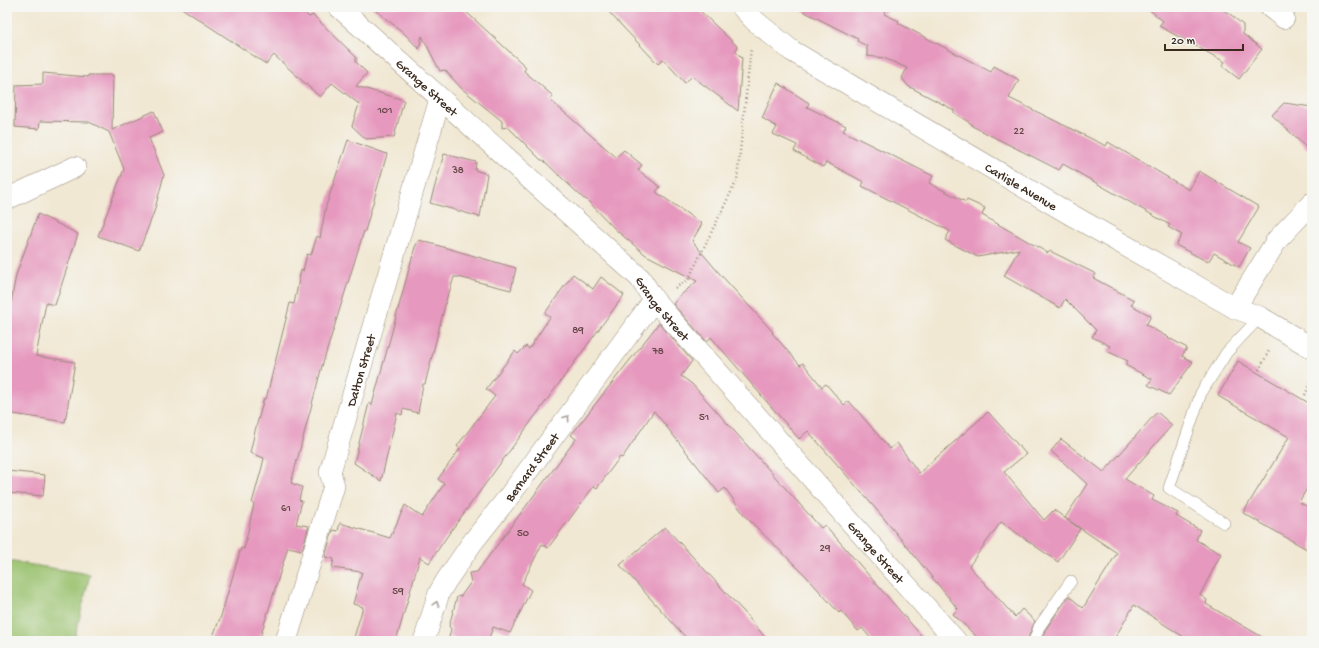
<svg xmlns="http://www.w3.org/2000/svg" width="1319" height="648" font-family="'Gochi Hand',sans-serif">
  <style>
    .green { fill: #99c16d; stroke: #6a7646 }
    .building { fill: #e698be }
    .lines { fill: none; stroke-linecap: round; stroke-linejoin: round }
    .lane-casing { stroke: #968978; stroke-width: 12 }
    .street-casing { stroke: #968978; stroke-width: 22 }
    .path { stroke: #968978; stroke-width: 2.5; stroke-dasharray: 1 3; stroke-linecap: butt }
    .lane { stroke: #fff; stroke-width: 11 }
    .street { stroke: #fff; stroke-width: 21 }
    .oneway { stroke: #a79f9a }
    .labels { text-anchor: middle; stroke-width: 4; stroke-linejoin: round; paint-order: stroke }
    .number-label { font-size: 11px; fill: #664646 }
    .street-label { font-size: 13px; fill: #3b2a1e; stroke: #f6f6f2 }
  </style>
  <rect width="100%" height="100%" fill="#f6f6f2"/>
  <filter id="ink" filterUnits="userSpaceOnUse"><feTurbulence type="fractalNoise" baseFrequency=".025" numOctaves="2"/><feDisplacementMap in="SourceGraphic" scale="8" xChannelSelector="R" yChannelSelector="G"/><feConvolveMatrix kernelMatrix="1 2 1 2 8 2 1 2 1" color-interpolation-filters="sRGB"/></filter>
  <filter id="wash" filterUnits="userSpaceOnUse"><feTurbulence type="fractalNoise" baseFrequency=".012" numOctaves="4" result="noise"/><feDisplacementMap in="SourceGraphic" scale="16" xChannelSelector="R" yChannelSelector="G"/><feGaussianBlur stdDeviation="0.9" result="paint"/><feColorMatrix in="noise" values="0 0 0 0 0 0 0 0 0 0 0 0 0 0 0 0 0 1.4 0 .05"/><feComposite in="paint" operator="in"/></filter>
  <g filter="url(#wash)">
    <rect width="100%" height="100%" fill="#f1e8d3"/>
    <polygon class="green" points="7,561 90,574 74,641 7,641"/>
    <g id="blocks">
      <g class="building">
        <polygon points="180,7 299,7 309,17 313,15 356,57 356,62 367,73 356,86 404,100 394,137 366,139 352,126 359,104 332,83 320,97 274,55 266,64"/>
        <polygon points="371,7 461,7 526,67 524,71 553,96 550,100 616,157 624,150 642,165 638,170 660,187 656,192 702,224 692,241 719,273 773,332 772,333 800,365 803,363 822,387 826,384 844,405 849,401 890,449 897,443 919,473 988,412 1026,454 1004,472 1044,520 1054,510 1080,529 1058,562 1001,522 969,566 1015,617 1022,609 1035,621 1027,641 981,641 953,614 958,609 882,516 808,431 799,439 711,337 707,342 673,304 680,296 697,281 646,255 616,230 586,199 584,199 543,160 541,160 508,127 502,128 502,121 461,88 445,70 440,71 422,36 419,49 404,33"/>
        <polygon points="604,7 696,7 738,47 735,51 742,58 738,111 692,76 685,83 663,59 658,64"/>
        <polygon points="795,7 888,7 884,14 899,21 898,23 991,72 994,66 1019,80 1009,98 1106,146 1108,142 1189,190 1199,171 1259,207 1238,242 1250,248 1239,267 1214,253 1208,262 1176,245 1182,235 1168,227 1170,225 1063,164 1059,170 972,126 972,124 954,113 954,110 908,86 902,78 907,68 884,58 867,56 867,46 857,41 858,39"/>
        <polygon points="1146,7 1217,7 1230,14 1243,25 1243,34 1262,49 1239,79 1222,66 1225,62 1159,26 1163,21"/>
        <polygon points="43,73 88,77 88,75 113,75 112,130 154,111 163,132 149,138 164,175 154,212 139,251 98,236 124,169 109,132 89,122 40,121 39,129 15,127 16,85 43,84"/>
        <polygon points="778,83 809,103 807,107 846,126 843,131 933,176 929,183 966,202 967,200 985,208 982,215 1048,253 1050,251 1096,274 1093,278 1134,300 1131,305 1151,316 1146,325 1187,348 1182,356 1193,362 1169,395 1148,385 1152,379 1125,365 1128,361 1107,351 1110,346 1092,337 1096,330 1065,299 1060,308 1004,276 1019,249 978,257 945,240 950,231 862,186 864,182 826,162 823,167 794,151 797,145 773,134 777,127 762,118"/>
        <polygon points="1284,103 1312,107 1312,153 1272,115"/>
        <polygon points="348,140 387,154 365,231 364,231 322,366 291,483 302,487 299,500 302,501 296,524 309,526 302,550 288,547 259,641 211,641 221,616 241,548 244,549 254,504 252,503 262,467 264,458 250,453 255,431 264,398 266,399 290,303 294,304 301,270 303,271 307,254 311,255 317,236 320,238 326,206"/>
        <polygon points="444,154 476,162 475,170 487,174 480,217 430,203"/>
        <polygon points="38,214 78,234 55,305 46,303 36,356 75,362 65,422 7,413 7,325 16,275"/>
        <polygon points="419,240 516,268 511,290 458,277 454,277 449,293 448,293 425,384 423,384 418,413 403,409 402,415 397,413 381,481 354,463 369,403 372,405 415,247"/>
        <polygon points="573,274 593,289 601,277 624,295 450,532 429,563 420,557 396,641 353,641 363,607 353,604 362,572 332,568 334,559 325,557 333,530 338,531 340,523 390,538 405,505 422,517 444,484 438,479 460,449 457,446 495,396 486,389 515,351 518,354 526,346 529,349 550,317 545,313"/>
        <polygon points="659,323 692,361 681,376 692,384 821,528 825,525 926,641 873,641 862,628 858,631 841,611 839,613 805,575 745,516 725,488 719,493 654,411 622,458 620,457 597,488 594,486 548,548 542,544 522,584 531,590 510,633 493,627 488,641 468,641 449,637 451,629 449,626 457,597 461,596 471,582 469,573 477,572 576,439 571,435"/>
        <polygon points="1238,361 1312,405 1312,480 1299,502 1312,509 1312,552 1243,513 1289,437 1218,396"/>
        <polygon points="1157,412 1172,425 1125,479 1154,496 1152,500 1178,513 1176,516 1200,530 1196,540 1221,554 1200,595 1207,600 1206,604 1269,641 1190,641 1134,605 1113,641 1041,641 1045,630 1069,596 1083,608 1117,553 1065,518 1087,484 1051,451 1061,439 1104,472"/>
        <polygon points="7,471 45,475 43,496 7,493"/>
        <polygon points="665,527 744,612 768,641 689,641 620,565"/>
      </g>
    </g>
  </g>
  <g filter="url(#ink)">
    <use href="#blocks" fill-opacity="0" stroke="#968978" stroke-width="1"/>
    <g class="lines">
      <g class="lane-casing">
        <g id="lane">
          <polyline points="1224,523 1169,488 1201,393 1227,352 1260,317"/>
          <polyline points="1034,641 1039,627 1071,581"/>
        </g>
      </g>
      <g class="street-casing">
        <g id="street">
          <path id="s1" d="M 339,7 L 640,278 L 654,300 L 956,641"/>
          <path id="s2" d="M 742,7 L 755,21 L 792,51 L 1068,213 L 1235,308 L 1260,317 L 1312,348"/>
          <polyline points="1270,7 1284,18"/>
          <polyline points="7,199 75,167"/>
          <polyline points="1235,308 1277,240 1312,203"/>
          <path id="s3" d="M 286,641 L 334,486 L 330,472 L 440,99"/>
          <path id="s4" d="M 424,641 L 439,593 L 446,581 L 472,543 L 510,495 L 654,300"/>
        </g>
      </g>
      <g class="path">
        <polyline points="675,288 688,280 737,180 751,48"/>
        <polyline points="1259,370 1270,349"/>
        <polyline points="1305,395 1312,380"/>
        <polyline points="1309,502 1312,498"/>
      </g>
      <use href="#lane" class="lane"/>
      <use href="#street" class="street"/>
    </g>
    <defs><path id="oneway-chevron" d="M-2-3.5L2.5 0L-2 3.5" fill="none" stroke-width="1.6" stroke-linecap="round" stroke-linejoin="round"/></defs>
    <g class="oneway">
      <use href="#oneway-chevron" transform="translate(567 418) rotate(-54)"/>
      <use href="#oneway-chevron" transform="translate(436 604) rotate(-73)"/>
    </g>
  </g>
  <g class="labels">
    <g class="number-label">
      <text x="385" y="113">101</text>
      <text x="1019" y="134">22</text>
      <text x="458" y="173">38</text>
      <text x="578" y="333">89</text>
      <text x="658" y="354">78</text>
      <text x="704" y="420">51</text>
      <text x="286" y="511">61</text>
      <text x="523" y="536">50</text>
      <text x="825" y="551">29</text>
      <text x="398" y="594">59</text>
    </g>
    <g class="street-label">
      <text dy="5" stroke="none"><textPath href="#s1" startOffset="119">Grange Street</textPath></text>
      <text dy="5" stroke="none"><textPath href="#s2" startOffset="333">Carlisle Avenue</textPath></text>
      <text dy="5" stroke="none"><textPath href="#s1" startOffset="443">Grange Street</textPath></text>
      <text dy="5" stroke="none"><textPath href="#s3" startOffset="283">Dalton Street</textPath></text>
      <text dy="5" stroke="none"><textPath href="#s4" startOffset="207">Bernard Street</textPath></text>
      <text dy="5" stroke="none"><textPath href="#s1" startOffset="767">Grange Street</textPath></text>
    </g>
  </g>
  <rect width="1319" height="648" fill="none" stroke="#f6f6f2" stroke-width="24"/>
  <path d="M1165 44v6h78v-6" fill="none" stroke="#3b2a1e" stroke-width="2"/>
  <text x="1171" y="44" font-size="12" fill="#3b2a1e" stroke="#f6f6f2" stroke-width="3" paint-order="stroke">20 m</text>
</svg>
